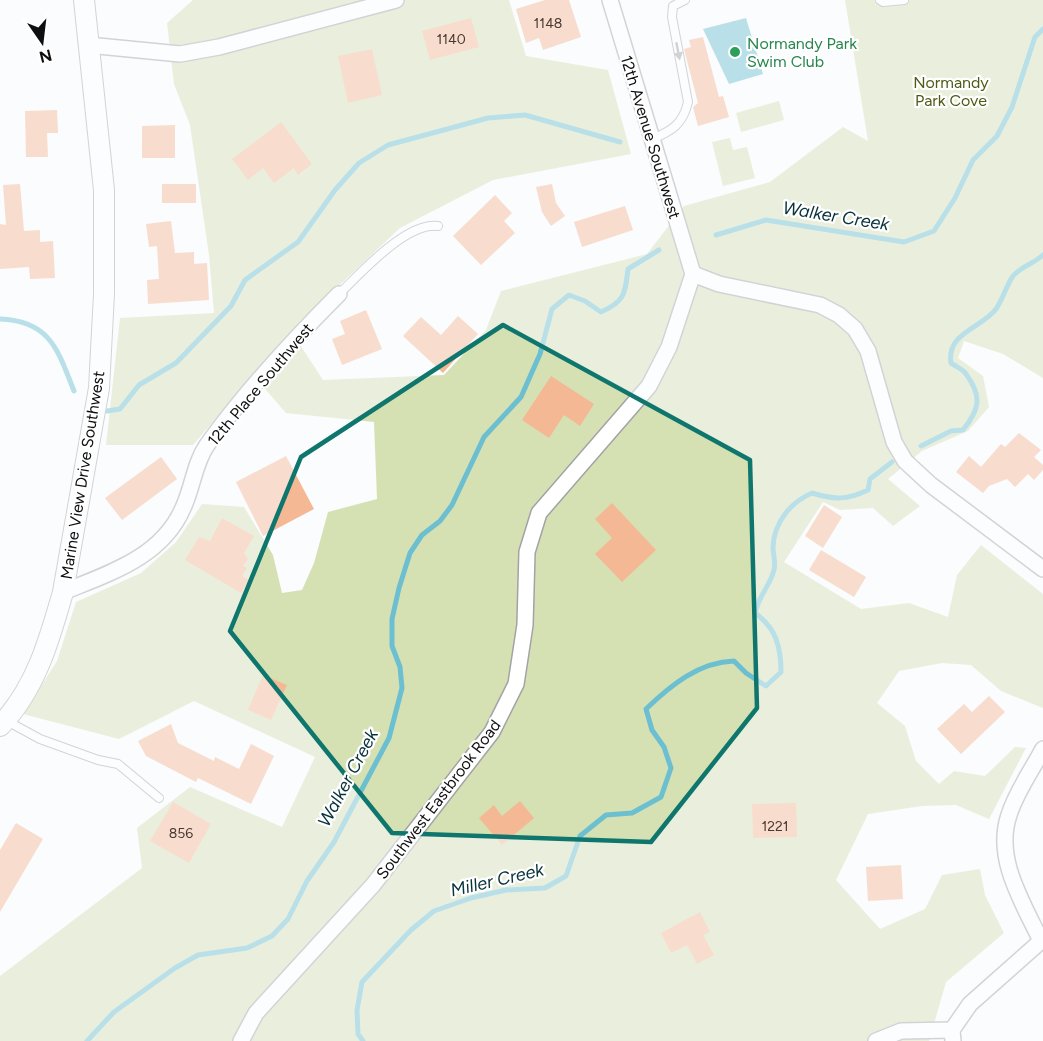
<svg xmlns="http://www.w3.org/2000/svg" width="1043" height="1041" font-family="Figtree,sans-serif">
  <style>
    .green { fill: #d6e1b3 }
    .water { fill: #6bbfd1 }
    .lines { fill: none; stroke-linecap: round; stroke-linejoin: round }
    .stream { stroke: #6bbfd1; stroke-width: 5 }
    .building { fill: #f5b895 }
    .service-casing { stroke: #a2a3a6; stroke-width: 10 }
    .minor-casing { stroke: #a2a3a6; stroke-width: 18 }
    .tertiary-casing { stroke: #a2a3a6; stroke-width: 22 }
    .service { stroke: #fff; stroke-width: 8 }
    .minor { stroke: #fff; stroke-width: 15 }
    .tertiary { stroke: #fff; stroke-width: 20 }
    .oneway { fill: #9f9f9f }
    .marked { fill: none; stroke: #0f766e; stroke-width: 4.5; stroke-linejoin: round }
    .leisure-dot { fill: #2e9e5b; stroke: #fff; stroke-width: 2 }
    .labels { text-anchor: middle; stroke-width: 4.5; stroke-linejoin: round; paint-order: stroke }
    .number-label { font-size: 14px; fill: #483931 }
    .leisure-label { font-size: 16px; fill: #27864d; stroke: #fff; text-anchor: start }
    .park-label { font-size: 16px; fill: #4f5b15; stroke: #fff }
    .street-label { font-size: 16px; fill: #0f0f10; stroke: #fff }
    .water-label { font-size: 18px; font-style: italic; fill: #09333b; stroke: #fff }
  </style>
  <rect width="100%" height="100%" fill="#fafcfe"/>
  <g class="green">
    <polygon points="193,0 509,0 526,56 608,70 631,154 493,180 400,228 291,331 323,380 444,375 486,330 501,291 647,254 684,206 770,182 843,127 868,141 845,0 1043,0 1043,378 1003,354 964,341 958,358 983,376 989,407 968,431 922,451 888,479 920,506 893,526 873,508 840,510 823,502 784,562 861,609 909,603 948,617 957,575 981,545 1043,594 1043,708 1001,691 971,665 942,663 899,671 877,703 905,726 916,761 939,784 954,771 985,776 1015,747 1026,748 989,819 956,805 922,806 868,814 836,880 880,929 925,909 942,875 980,869 985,895 1004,933 946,982 929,1041 0,1041 0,976 142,868 137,828 190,787 282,827 315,757 194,701 119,739 23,714 57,661 76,602 141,573 176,542 202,504 244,507 273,555 282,593 302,590 314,563 328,512 377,499 374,422 286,413 253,375 193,445 106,445 120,318 214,313 209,255 190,125 174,84 167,23"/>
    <polygon points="779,101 784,120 741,132 736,113"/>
    <polygon points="730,138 733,150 747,147 755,178 723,186 712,142"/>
  </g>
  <polygon class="water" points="746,18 763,74 729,84 703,29"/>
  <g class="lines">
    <g class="stream">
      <polyline points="716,235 766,220 904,242 934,231 955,198 973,160 997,136 1012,107 1035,37 1043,29"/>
      <path d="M 0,319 C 51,321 58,351 74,391"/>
      <polyline points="107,411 120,409 139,385 176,363 231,306 245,280 298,242 335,190 359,163 388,145 488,118 525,115 620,142"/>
      <path d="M 921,446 L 951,431 L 963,430 C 979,410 983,397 966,374 C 963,369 956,367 951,363 C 946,333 982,328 996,309 C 1003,299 1006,286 1013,276 C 1020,267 1035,263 1043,255"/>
      <path d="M 87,1041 L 114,1012 L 175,968 L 198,955 L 247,948 L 272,936 L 288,919 L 307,881 L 334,842 L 389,738 L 402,688 L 400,667 L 392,646 L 392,619 L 399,588 L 410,553 L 422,535 L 440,521 L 452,505 L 484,437 L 521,397 L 540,354 L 552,309 L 569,295 L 585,301 L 601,312 C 625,301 625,294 628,269 L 659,250"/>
      <path d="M 363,1041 L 358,1034 L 357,1010 L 362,982 L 411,930 L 434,911 L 471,898 L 506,890 L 545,888 L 566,876 L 580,836 L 606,815 L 632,813 L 661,797 L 671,768 L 664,747 L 652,730 L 646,709 C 671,685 699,662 734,661 L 746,673 L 766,686 L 781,672 C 781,647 776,628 755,613 C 758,597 770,586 774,570 C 776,563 773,554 773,547 C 774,522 791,502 812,493 C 835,500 847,500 868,490 L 870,479 L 892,462"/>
    </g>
  </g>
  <g class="building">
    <polygon points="545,0 569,0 581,37 543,50 539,38 526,43 516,9"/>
    <polygon points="471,18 479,47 430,60 422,31"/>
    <polygon points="703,37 719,97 723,96 729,117 698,126 693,107 698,103 684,49 691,47 689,40"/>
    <polygon points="372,49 382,95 348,103 338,56"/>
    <polygon points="57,110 58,133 47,133 48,157 26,157 25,111"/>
    <polygon points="281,122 312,164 298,175 294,168 274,183 263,168 248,180 232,159"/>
    <polygon points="175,125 175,158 142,158 142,126"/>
    <polygon points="20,184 24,231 40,230 40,242 53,241 55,278 30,279 29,267 0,269 0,224 6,225 3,185"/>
    <rect x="162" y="184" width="34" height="19"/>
    <polygon points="552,184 556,203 565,216 551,226 542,212 536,187"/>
    <polygon points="495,195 512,213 504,221 515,233 481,265 453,236"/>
    <polygon points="625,206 633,230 582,247 574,222"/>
    <polygon points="171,221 175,253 194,252 194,264 207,263 209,300 148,304 147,280 159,279 157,246 149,247 146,224"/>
    <polygon points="366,310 382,349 342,365 332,339 345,334 340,321"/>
    <polygon points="458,316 478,334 443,373 403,336 421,317 441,335"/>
    <polygon points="551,376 594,404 580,426 564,415 549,438 522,420"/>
    <polygon points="1019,433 1041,450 1034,457 1043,465 1043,470 1034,480 1028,474 1015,487 1007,479 989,486 983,493 956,472 969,456 981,467 1001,444 1005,447"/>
    <polygon points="286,456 314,509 263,536 236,482"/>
    <polygon points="161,457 177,479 122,520 105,498"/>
    <polygon points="612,503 656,550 622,582 595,554 612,538 595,519"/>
    <polygon points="824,505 842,517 823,548 805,536"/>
    <polygon points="222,518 254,536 244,553 248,559 243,566 247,568 242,576 249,580 241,593 185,560 199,537 210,541"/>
    <polygon points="821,550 866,577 854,597 809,570"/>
    <polygon points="263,675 287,685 271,720 248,710"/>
    <polygon points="989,696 1005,712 961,754 937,729 964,704 972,712"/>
    <polygon points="171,724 178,743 214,761 215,757 239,769 251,744 274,756 251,804 198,778 196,782 146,756 138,741"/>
    <polygon points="520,801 534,818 502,845 479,818 494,805 502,816"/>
    <polygon points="173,802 211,824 189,863 150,841"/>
    <polygon points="796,803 797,837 753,838 752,804"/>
    <polygon points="16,823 43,839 0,912 0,850"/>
    <polygon points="901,865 903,899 868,901 866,867"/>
    <polygon points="700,912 710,932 703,935 714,955 697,964 687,945 671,953 661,933"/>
  </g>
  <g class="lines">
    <g class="service-casing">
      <g id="service">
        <polyline points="880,0 883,2 904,0"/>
        <path d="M 652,139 C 672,131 683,124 688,102 L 672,17 L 673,6 L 685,0"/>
        <path d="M 339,294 C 361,273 406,222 438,226"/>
        <polyline points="7,721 40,739 98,760 118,764 159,798"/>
      </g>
    </g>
    <g class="minor-casing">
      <g id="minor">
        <polyline points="610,0 693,274"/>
        <polyline points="88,45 180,54 219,47 396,0"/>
        <polyline points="693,274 719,284 820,305 839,315 855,329 868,351 894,442 905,461 931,485 1043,569"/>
        <path d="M 63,592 C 110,573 162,557 183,508 C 193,487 194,464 207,445 C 246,391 292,341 339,294"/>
        <polyline points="241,1041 256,1013 373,885 492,732 516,684 525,625 527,552 539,513 649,386 669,347 693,274"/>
        <polyline points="876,1041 901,1031 952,1030"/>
        <path d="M 953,1041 L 952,1030 L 970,1004 L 1041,941 C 1023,903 994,858 1009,815 C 1016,792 1032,770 1043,749"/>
      </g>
    </g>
    <g class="tertiary-casing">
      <path id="tertiary" d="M 0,726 C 36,688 49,641 63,592 L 99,388 L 104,294 L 104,190 L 84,0"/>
    </g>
    <use href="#service" class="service"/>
    <use href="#minor" class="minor"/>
    <use href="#tertiary" class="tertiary"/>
  </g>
  <defs><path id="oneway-solid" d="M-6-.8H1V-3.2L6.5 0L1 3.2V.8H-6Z" transform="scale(1.5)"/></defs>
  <use class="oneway" href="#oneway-solid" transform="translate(678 51) rotate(79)"/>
  <path d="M0 0H1043V1041H0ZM 503,325 L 750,460 L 757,708 L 651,842 L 392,833 L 230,631 L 301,457 Z" fill="#fafcfe" fill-opacity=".55" fill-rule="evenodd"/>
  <path class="marked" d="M 503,325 L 750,460 L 757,708 L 651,842 L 392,833 L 230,631 L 301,457 Z"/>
  <circle class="leisure-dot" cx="735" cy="52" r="6"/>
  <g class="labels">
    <g class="number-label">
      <text x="548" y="28">1148</text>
      <text x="451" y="44">1140</text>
      <text x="775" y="831">1221</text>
      <text x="181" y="838">856</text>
    </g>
    <g class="leisure-label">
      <text x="747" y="49">Normandy Park<tspan x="747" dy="18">Swim Club</tspan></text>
    </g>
    <g class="park-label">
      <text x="951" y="88">Normandy<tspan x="951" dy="18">Park Cove</tspan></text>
    </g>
    <g class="street-label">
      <text transform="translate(651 137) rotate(73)" y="6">12th Avenue Southwest</text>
      <text transform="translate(260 384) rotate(-50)" y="6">12th Place Southwest</text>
      <text transform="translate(82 475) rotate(-81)" y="6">Marine View Drive Southwest</text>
      <text transform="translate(438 799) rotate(-53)" y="6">Southwest Eastbrook Road</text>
    </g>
    <g class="water-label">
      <text transform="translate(836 216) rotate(9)" y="6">Walker Creek</text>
      <text transform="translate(348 778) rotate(-62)" y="6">Walker Creek</text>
      <text transform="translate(497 880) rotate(-13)" y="6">Miller Creek</text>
    </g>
  </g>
  <g transform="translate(42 42) rotate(166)" stroke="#ffffff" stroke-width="4.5" paint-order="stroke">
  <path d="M0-4.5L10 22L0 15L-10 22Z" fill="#0f0f10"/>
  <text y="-9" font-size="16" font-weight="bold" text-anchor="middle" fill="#0f0f10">N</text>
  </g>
</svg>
